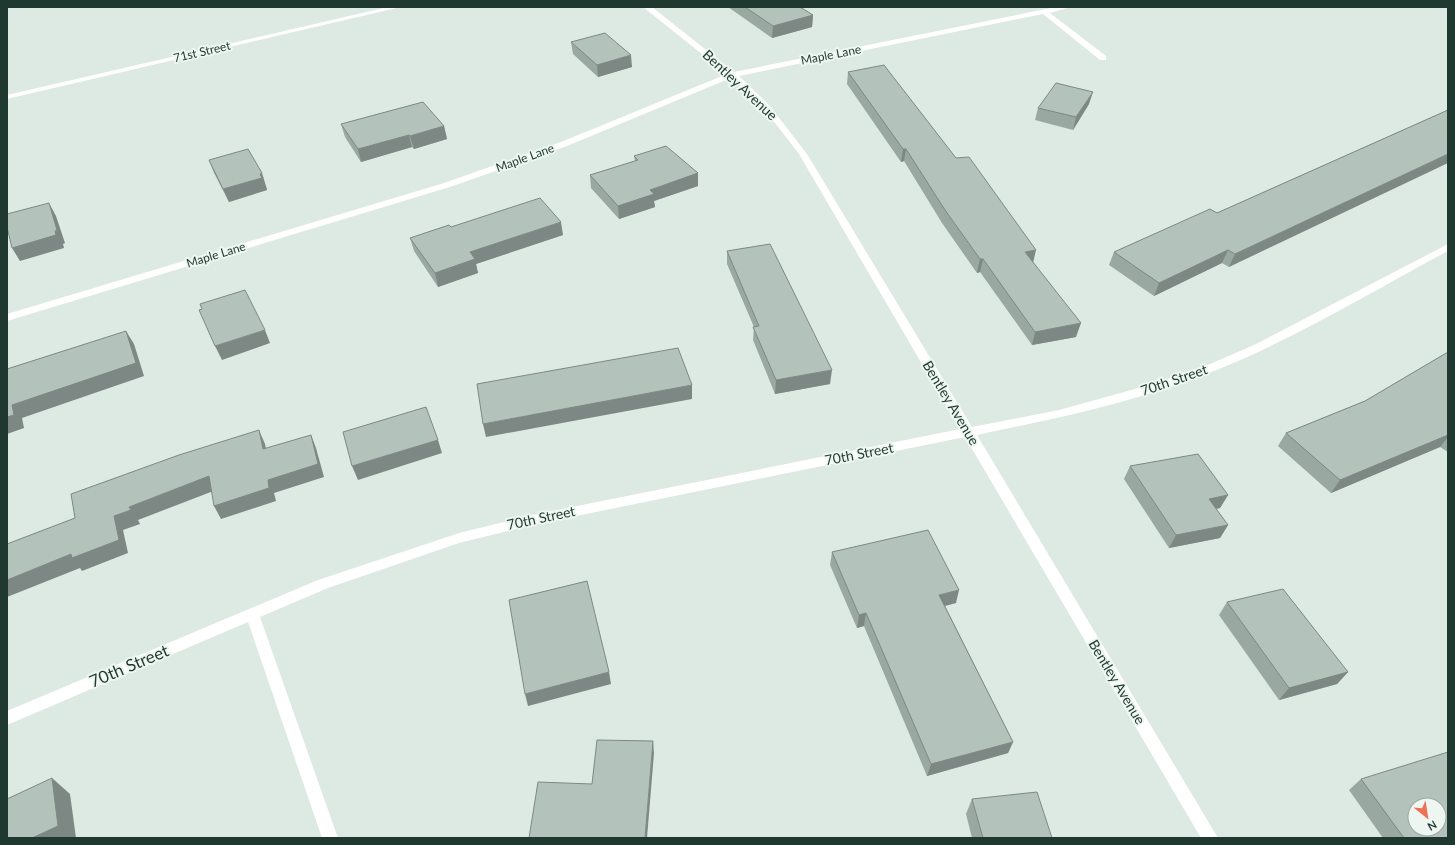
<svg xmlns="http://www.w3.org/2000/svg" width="1455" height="845" font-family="Lato,sans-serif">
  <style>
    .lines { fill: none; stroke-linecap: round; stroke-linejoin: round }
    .minor { fill: #fff; fill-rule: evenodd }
    .wall { fill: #9aa8a2 }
    .shaded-wall { fill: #7d8884 }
    .building { fill: #b3c3bc; stroke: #7d8884; fill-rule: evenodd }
    .labels { text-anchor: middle; stroke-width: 4; stroke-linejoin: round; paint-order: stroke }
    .far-street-label { font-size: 12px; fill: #1f3830; stroke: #edf6f1 }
    .street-label { font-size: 14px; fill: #1f3830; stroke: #edf6f1 }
    .near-street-label { font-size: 17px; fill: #1f3830; stroke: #edf6f1 }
  </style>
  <rect width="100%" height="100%" fill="#dde9e3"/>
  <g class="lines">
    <g class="minor">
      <polygon points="388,7 401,7 7,99 7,95"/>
      <path d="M 643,7 L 652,7 L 734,72 L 1056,7 L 1071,7 L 1050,13 L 1106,56 L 1106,60 L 1100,60 L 1043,14 L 739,76 L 770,106 L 807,154 L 972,427 L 1059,410 L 1153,384 L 1210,364 L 1254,345 L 1448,244 L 1448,251 C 1373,291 1298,337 1219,369 C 1142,401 1058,418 977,435 L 1218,838 L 1201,838 L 965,437 L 532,525 L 459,543 L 328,588 L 260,617 L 338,838 L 322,838 L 248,622 L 7,725 L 7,711 L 318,580 L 459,533 L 532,515 L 960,429 L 799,154 L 765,110 L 731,78 L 567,146 L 450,187 L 7,321 L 7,314 L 444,183 L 561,142 L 727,74 Z"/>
    </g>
  </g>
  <g class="wall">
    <polygon points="728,7 800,7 813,15 812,27 772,38"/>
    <polygon points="571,42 632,67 598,77 573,54"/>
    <polygon points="848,72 1033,262 1076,337 1032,345 980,272 977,273 942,223 904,161 901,162 847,84"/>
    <polygon points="1089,104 1073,130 1035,120 1038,108"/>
    <polygon points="1448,110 1229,267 1222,263 1154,296 1109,265 1114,252 1217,213"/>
    <polygon points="341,124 444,126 447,139 414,149 412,147 361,162 345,137"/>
    <polygon points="634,156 698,173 698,186 654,201 655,207 619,219 591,188 590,175 635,161"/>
    <polygon points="209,160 266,186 267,190 229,202 214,173"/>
    <polygon points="451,227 563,235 476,264 478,273 438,287 414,251 410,238"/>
    <polygon points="727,251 830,384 775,394 753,340 754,327 727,264"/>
    <polygon points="1448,352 1448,452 1440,447 1331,493 1278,446 1286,433 1365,401"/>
    <polygon points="1130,466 1228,495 1220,508 1216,509 1228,525 1220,538 1169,548 1124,479"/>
    <polygon points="832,552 956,603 945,606 1013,742 1008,753 927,776 864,626 857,628 830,565"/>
    <polygon points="1227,602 1348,672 1337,684 1279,700 1219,615"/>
    <polygon points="1361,779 1448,838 1383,838 1349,790"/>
    <polygon points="972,799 1052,838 972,838 966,814"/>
  </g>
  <g class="shaded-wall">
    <polygon points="813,15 812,27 772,38 773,26"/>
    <polygon points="631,55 632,67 598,77 597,65"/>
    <polygon points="1093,92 1089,104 1073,130 1076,117"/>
    <polygon points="444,126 447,139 414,149 410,136"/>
    <polygon points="409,135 412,147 361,162 358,149"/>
    <polygon points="903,149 906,149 904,161 901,162"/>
    <polygon points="1448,154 1448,163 1229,267 1235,254"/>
    <polygon points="262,173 266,186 267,190 229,202 223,189"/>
    <polygon points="698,173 698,186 654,201 655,207 619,219 618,206 650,190"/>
    <polygon points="49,203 56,216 65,243 63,244 64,248 20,261 12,248 55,231"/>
    <polygon points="561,222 563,235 476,264 478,273 438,287 435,273 470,252"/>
    <polygon points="1036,250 1033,263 1025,252"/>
    <polygon points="1228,250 1222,263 1154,296 1159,283"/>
    <polygon points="980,259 983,259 980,272 977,273"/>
    <polygon points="1081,323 1076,337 1032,345 1035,332"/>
    <polygon points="265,330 270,343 222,360 215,346"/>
    <polygon points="126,331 134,344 144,376 22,418 24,428 7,434 7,417 12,405"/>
    <polygon points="832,370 830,384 775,394 776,380"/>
    <polygon points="692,385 692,399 486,437 483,424"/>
    <polygon points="259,430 265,444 269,463 263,449"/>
    <polygon points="311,435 316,448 324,477 274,493 276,501 221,519 214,506"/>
    <polygon points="1448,435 1448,437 1440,447 1331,493 1340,480"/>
    <polygon points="438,440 442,453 358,480 352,466"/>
    <polygon points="209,476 216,490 138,520 140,524 123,530 128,553 82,571 80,568 7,597 7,580 71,554 114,516 129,507"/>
    <polygon points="1228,495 1220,508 1201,512 1209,499"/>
    <polygon points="1228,525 1220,538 1169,548 1176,535"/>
    <polygon points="959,590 956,603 936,608 939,595"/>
    <polygon points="866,613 864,626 857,628 859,615"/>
    <polygon points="609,672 611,684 528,706 525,694"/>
    <polygon points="1348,672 1337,684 1279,700 1289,688"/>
    <polygon points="653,741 654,753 647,838 645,838"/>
    <polygon points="1013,742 1008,753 927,776 931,764"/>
    <polygon points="52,778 70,794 76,838 32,838"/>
  </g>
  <g class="building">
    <polygon points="745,7 800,7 813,15 773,26"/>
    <polygon points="605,33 631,55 597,65 571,42"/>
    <polygon points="884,65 956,158 969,157 1036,250 1025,252 1081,323 1035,332 983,259 980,259 945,210 906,149 903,149 848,72"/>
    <polygon points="1056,83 1093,92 1076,117 1038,108"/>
    <polygon points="423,102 444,126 410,136 409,135 358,149 341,124"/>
    <polygon points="1448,110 1448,154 1235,254 1228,250 1159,283 1114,252 1210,209 1217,213"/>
    <polygon points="666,146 698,173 650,190 654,194 618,206 590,175 638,160 634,156"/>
    <polygon points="248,149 262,173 260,174 262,178 223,189 209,160"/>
    <polygon points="540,198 561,222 470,252 475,259 435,273 410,238 449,225 451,227"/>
    <polygon points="49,203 57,230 55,231 56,235 12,248 7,227 7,214"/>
    <polygon points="770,244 832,370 776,380 753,327 759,326 727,251"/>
    <polygon points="245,290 265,330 215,346 199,310 202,309 200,304"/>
    <polygon points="126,331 136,363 12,405 14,415 7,417 7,369"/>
    <polygon points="678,348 692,385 483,424 477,384"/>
    <polygon points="1448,352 1448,435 1340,480 1286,433 1365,401"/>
    <polygon points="426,407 438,440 352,466 343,432"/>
    <polygon points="259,430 263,449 311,435 318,464 268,480 269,488 214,506 209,476 129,507 131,510 114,516 119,540 72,558 71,554 7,580 7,544 75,518 71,494 179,455"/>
    <polygon points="1198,454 1228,495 1209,499 1228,525 1176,535 1130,466"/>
    <polygon points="928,530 959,590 939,595 1013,742 931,764 866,613 859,615 832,552"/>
    <polygon points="587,581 609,672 525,694 509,600"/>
    <polygon points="1283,589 1348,672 1289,688 1227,602"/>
    <polygon points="597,740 653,741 645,838 529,838 538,782 592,784"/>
    <path d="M 1448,752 L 1448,838 L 1404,838 L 1361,779 ZM 1415,805 L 1439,805 L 1439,829 L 1415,829 Z"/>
    <polygon points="52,778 58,826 32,838 7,838 7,799"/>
    <polygon points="1037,792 1052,838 983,838 972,799"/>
  </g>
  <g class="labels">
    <g class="far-street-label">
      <text transform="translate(202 52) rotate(-13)" y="4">71st Street</text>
      <text transform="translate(831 55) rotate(-11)" y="4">Maple Lane</text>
      <text transform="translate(525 158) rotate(-20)" y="4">Maple Lane</text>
      <text transform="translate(216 255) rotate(-17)" y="4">Maple Lane</text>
    </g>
    <g class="street-label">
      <text transform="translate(740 85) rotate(43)" y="5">Bentley Avenue</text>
      <text transform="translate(1174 380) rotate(-19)" y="5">70th Street</text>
      <text transform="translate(951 403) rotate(59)" y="5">Bentley Avenue</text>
      <text transform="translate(859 454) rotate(-11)" y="5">70th Street</text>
      <text transform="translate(541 518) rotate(-12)" y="5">70th Street</text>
      <text transform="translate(1117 682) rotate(59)" y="5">Bentley Avenue</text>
    </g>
    <g class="near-street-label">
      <text transform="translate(129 666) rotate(-23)" y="6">70th Street</text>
    </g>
  </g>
  <rect width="1455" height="845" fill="none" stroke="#1f3830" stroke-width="16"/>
  <g transform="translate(1427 817) rotate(150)"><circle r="19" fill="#edf6f1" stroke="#9baaa4"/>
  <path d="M0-3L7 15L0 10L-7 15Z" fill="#ef7155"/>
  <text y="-6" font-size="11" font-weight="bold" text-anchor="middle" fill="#1f3830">N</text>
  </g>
</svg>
